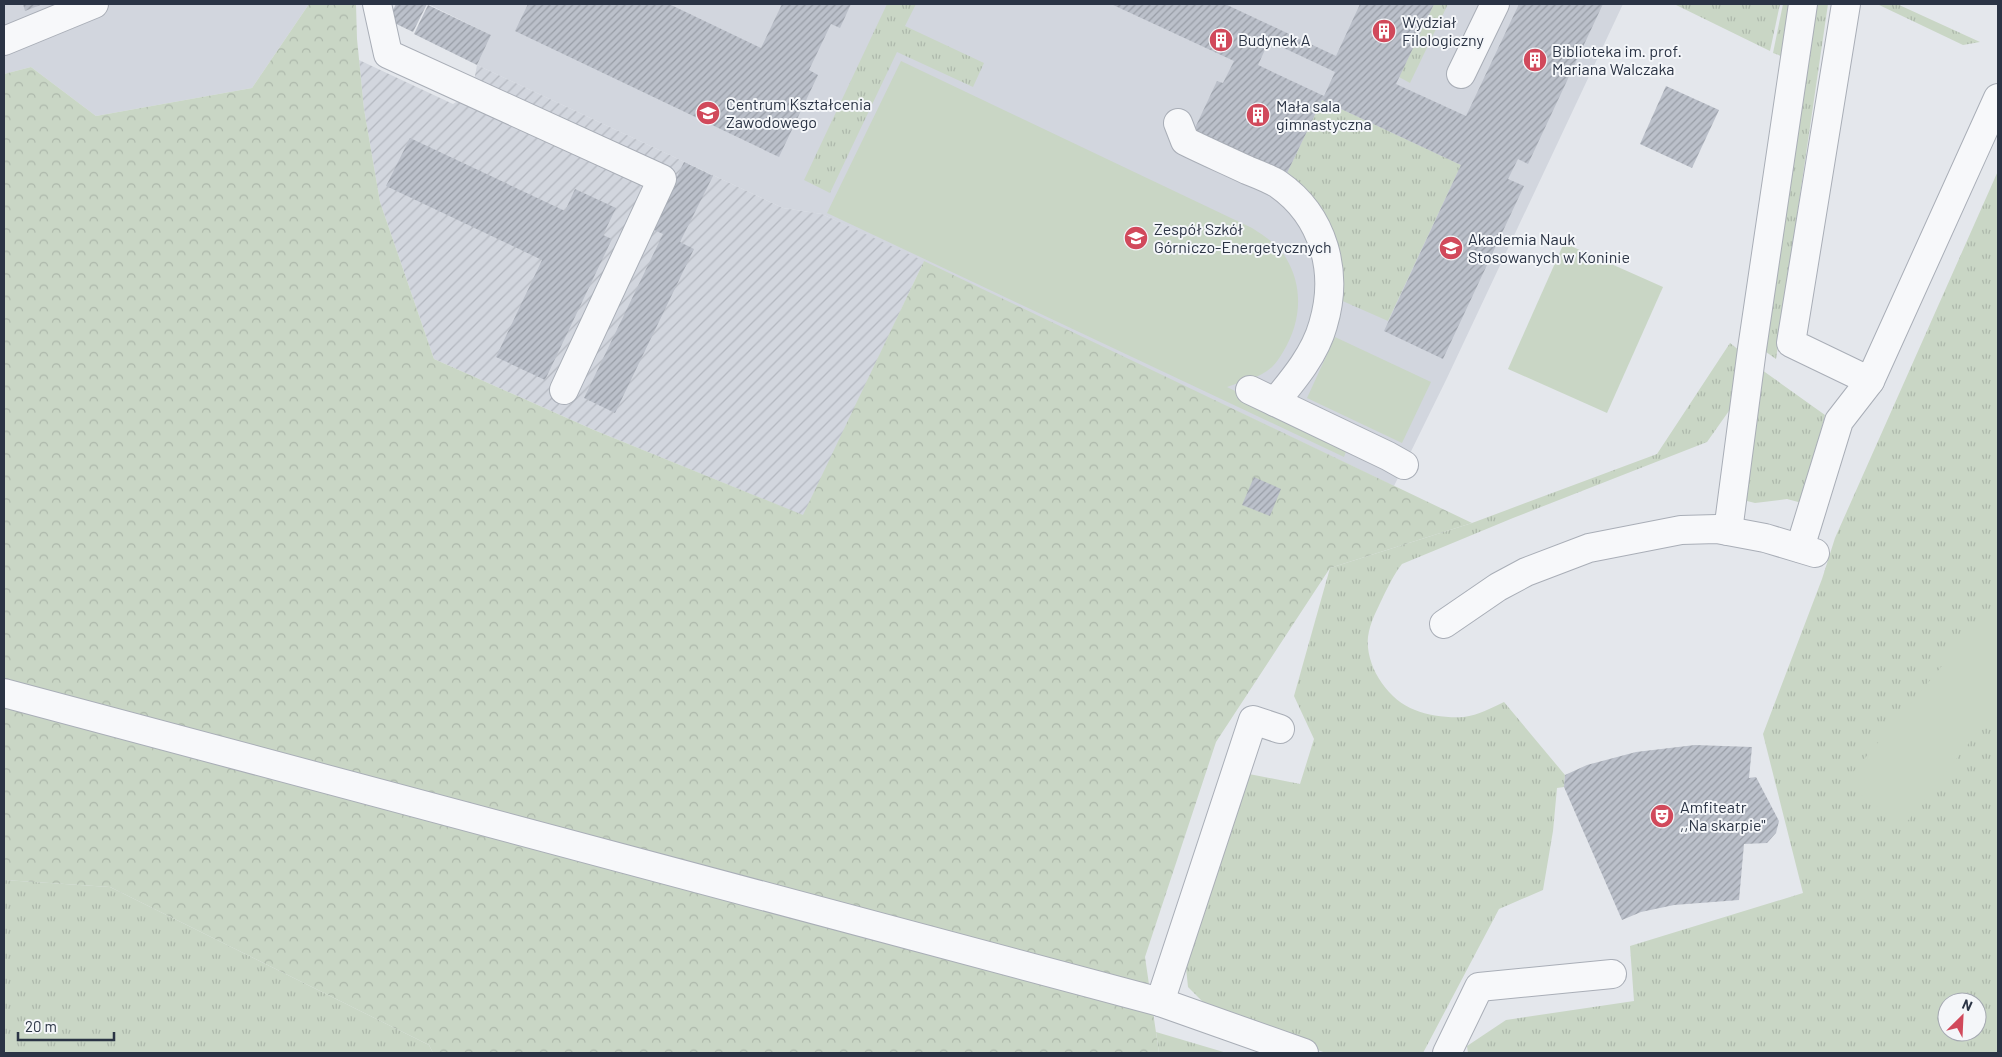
<svg xmlns="http://www.w3.org/2000/svg" width="2002" height="1057" font-family="Barlow,sans-serif">
  <style>
    .built { fill: #d2d6de }
    .industrial { fill: url(#industrial-furrows) }
    .grass { fill: url(#grass-tufts); fill-rule: evenodd }
    .forest { fill: url(#forest-crowns) }
    .garden { fill: #c9d6c5 }
    .building { fill: url(#building-hatch); fill-rule: evenodd }
    .lines { fill: none; stroke-linecap: round; stroke-linejoin: round }
    .minor-casing { stroke: #a9aeb7; stroke-width: 30 }
    .minor { stroke: #f7f8fa; stroke-width: 28 }
    .labels { text-anchor: middle; stroke-width: 4; stroke-linejoin: round; paint-order: stroke }
    .poi-label { font-size: 16px; fill: #2b3445; stroke: #f4f6f9; text-anchor: start }
  </style>
  <defs>
    <pattern id="industrial-furrows" width="10" height="10" patternUnits="userSpaceOnUse" patternTransform="scale(1.25)"><rect width="10" height="10" fill="#d2d6de"/><path d="M-1 1l2-2M0 10L10 0M9 11l2-2" fill="none" stroke="#b4b8c0"/></pattern>
    <pattern id="grass-tufts" width="24" height="20" patternUnits="userSpaceOnUse" patternTransform="scale(1.25)"><rect width="24" height="20" fill="#c9d6c5"/><path d="M3 7l-1-3M5 7V3M7 7l1-3M15 17l-1-3M17 17v-4M19 17l1-3" fill="none" stroke="#adb8ab"/></pattern>
    <pattern id="forest-crowns" width="20" height="18" patternUnits="userSpaceOnUse" patternTransform="scale(1.25)"><rect width="20" height="18" fill="#c9d6c5"/><path d="M2 6a3 3 0 1 1 6 0M12 15a3 3 0 1 1 6 0" fill="none" stroke="#adb8ab"/></pattern>
    <pattern id="building-hatch" width="6" height="6" patternUnits="userSpaceOnUse" patternTransform="scale(1.25)"><rect width="6" height="6" fill="#bbc0ca"/><path d="M-1 1l2-2M0 6l6-6M5 7l2-2" fill="none" stroke="#989da6"/></pattern>
  </defs>
  <rect width="100%" height="100%" fill="#e4e7ec"/>
  <g class="built">
    <polygon points="4,4 309,4 252,88 96,116 31,67 4,74"/>
    <polygon points="428,4 1623,4 1447,378 1394,486 822,214 783,208 477,65 491,35"/>
  </g>
  <polygon class="industrial" points="359,60 453,104 472,92 477,65 783,208 822,214 924,261 804,516 594,430 434,359 380,202 364,109"/>
  <g class="grass">
    <polygon points="887,4 916,4 905,26 984,63 973,87 897,52 830,193 804,180"/>
    <polygon points="1434,4 1448,4 1410,83 1399,77"/>
    <polygon points="1674,4 1780,4 1770,51"/>
    <polygon points="1783,4 1789,4 1784,57 1773,53"/>
    <polygon points="1817,4 1828,4 1776,359 1766,352"/>
    <polygon points="1877,4 1897,4 1980,42 1963,45"/>
    <polygon points="1322,100 1461,165 1388,321 1338,299 1291,179 1292,176 1287,173"/>
    <path d="M 1998,171 L 1998,1053 L 1468,1053 L 1467,1046 L 1506,1020 L 1634,1001 L 1630,946 L 1803,893 L 1763,734 L 1822,579 L 1835,538 ZM 1947,1002 L 1977,1002 L 1977,1032 L 1947,1032 Z"/>
    <path d="M 1730,343 L 1740,351 L 1731,408 L 1707,442 L 1513,518 L 1402,564 C 1394,574 1389,585 1383,597 C 1377,610 1370,622 1368,637 C 1365,666 1388,700 1415,710 C 1429,716 1449,718 1464,717 C 1478,715 1492,708 1504,702 L 1565,775 L 1564,787 L 1557,788 L 1553,831 L 1543,890 L 1499,909 L 1423,1053 L 1326,1053 L 1213,1012 L 1188,987 L 1185,958 L 1249,774 L 1300,784 L 1314,739 L 1294,696 L 1330,568 L 1472,523 L 1657,454 Z"/>
    <polygon points="1762,370 1825,415 1802,503 1787,499 1755,503 1747,501 1743,491"/>
    <polygon points="4,880 110,887 429,1045 433,1053 4,1053"/>
    <polygon points="1156,1032 1227,1053 1159,1053"/>
  </g>
  <polygon class="forest" points="309,4 356,4 357,39 364,109 380,202 434,359 594,430 803,515 924,261 1472,523 1330,568 1216,742 1145,957 1159,1053 433,1053 429,1045 110,887 4,880 4,74 31,67 96,116 252,88"/>
  <g class="garden">
    <path d="M 901,61 L 1252,228 C 1264,236 1278,244 1286,258 C 1304,288 1301,323 1283,352 C 1280,357 1276,363 1272,367 C 1259,379 1242,381 1227,387 L 1348,446 L 1344,457 L 827,213 Z"/>
    <polygon points="1564,243 1663,287 1607,413 1508,369"/>
    <polygon points="1335,337 1431,382 1402,443 1307,398"/>
    <polygon points="1997,600 1998,706 1903,827 1845,782"/>
  </g>
  <g class="building">
    <polygon points="23,4 43,4 25,11"/>
    <polygon points="396,4 427,4 413,32 388,20"/>
    <polygon points="528,4 669,4 761,48 782,4 851,4 840,28 831,24 809,70 818,75 779,157 515,31"/>
    <path d="M 1111,4 L 1225,4 L 1336,56 L 1360,4 L 1434,4 L 1396,84 L 1466,116 L 1519,4 L 1603,4 L 1528,164 L 1518,159 L 1508,179 L 1524,186 L 1443,359 L 1384,331 L 1461,165 L 1322,100 L 1287,173 L 1194,130 L 1217,81 L 1223,83 L 1234,61 ZM 1269,41 L 1335,72 L 1324,96 L 1258,65 Z"/>
    <polygon points="428,5 491,35 477,65 414,34"/>
    <polygon points="1666,86 1719,110 1692,168 1640,144"/>
    <polygon points="410,138 565,211 575,189 616,208 603,235 612,239 545,380 496,357 542,260 386,186"/>
    <polygon points="684,162 713,176 680,242 694,249 615,413 584,398 663,234 652,229"/>
    <polygon points="1254,477 1281,489 1270,516 1242,505"/>
    <polygon points="1695,745 1752,747 1749,778 1756,777 1779,821 1776,833 1767,843 1744,844 1739,900 1674,905 1641,912 1622,920 1564,787 1565,775 1587,765 1636,752"/>
  </g>
  <g class="lines">
    <g class="minor-casing">
      <g id="minor">
        <polyline points="377,4 388,54 662,179 564,390"/>
        <polyline points="1846,4 1791,343 1870,381 1998,98"/>
        <polyline points="4,41 94,4"/>
        <polyline points="1461,74 1495,4"/>
        <path d="M 1178,123 L 1185,141 C 1205,151 1226,160 1247,170 C 1257,174 1268,178 1278,184 C 1324,216 1339,272 1323,325 C 1315,354 1294,379 1275,402"/>
        <polyline points="1250,390 1388,456 1404,465"/>
        <polyline points="1728,531 1752,349 1803,4"/>
        <polyline points="1800,548 1839,421 1870,381"/>
        <polyline points="1444,624 1498,587 1526,572 1589,548 1681,530 1717,529 1765,538 1815,553"/>
        <polyline points="4,693 1160,1002 1304,1053"/>
        <polyline points="1160,1002 1253,720 1280,729"/>
        <polyline points="1447,1053 1479,987 1612,974"/>
      </g>
    </g>
    <use href="#minor" class="minor"/>
  </g>
  <defs>
    <g id="building-disc" transform="scale(1.25)"><circle r="9.5" fill="#d1495b" stroke="#f4f6f9"/><path d="M-4-6H4V6H1V3H-1V6H-4ZM-2.5-4.3h1.7v1.8h-1.7ZM.8-4.3h1.7v1.8H.8ZM-2.5-1h1.7V.8h-1.7ZM.8-1h1.7V.8H.8Z" fill="#fff"/></g>
    <g id="school-disc" transform="scale(1.25)"><circle r="9.5" fill="#d1495b" stroke="#f4f6f9"/><path d="M0-5L7-2L0 1L-7-2ZM-4 1L0 2.5L4 1V4Q0 6-4 4Z" fill="#fff"/></g>
    <g id="university-disc" transform="scale(1.25)"><circle r="9.5" fill="#d1495b" stroke="#f4f6f9"/><path d="M0-5L7-2L0 1L-7-2ZM-4 1L0 2.5L4 1V4Q0 6-4 4Z" fill="#fff"/></g>
    <g id="theatre-disc" transform="scale(1.25)"><circle r="9.5" fill="#d1495b" stroke="#f4f6f9"/><path d="M-5-5.5Q0-4 5-5.5V0Q5 5 0 6Q-5 5-5 0ZM-3.3-2.5H-1v1.5H-3.3ZM1-2.5H3.3v1.5H1ZM-2.8 1Q0 5.5 2.8 1Z" fill="#fff"/></g>
  </defs>
  <g fill-rule="evenodd">
    <use href="#building-disc" x="1384" y="31"/>
    <use href="#building-disc" x="1221" y="40"/>
    <use href="#building-disc" x="1535" y="60"/>
    <use href="#school-disc" x="708" y="113"/>
    <use href="#building-disc" x="1258" y="115"/>
    <use href="#school-disc" x="1136" y="238"/>
    <use href="#university-disc" x="1451" y="248"/>
    <use href="#theatre-disc" x="1662" y="816"/>
  </g>
  <g class="labels">
    <g class="poi-label">
      <text x="1402" y="28">Wydział<tspan x="1402" dy="18">Filologiczny</tspan></text>
      <text x="1238" y="46">Budynek A</text>
      <text x="1552" y="57">Biblioteka im. prof.<tspan x="1552" dy="18">Mariana Walczaka</tspan></text>
      <text x="726" y="110">Centrum Kształcenia<tspan x="726" dy="18">Zawodowego</tspan></text>
      <text x="1276" y="112">Mała sala<tspan x="1276" dy="18">gimnastyczna</tspan></text>
      <text x="1154" y="235">Zespół Szkół<tspan x="1154" dy="18">Górniczo-Energetycznych</tspan></text>
      <text x="1468" y="245">Akademia Nauk<tspan x="1468" dy="18">Stosowanych w Koninie</tspan></text>
      <text x="1680" y="813">Amfiteatr<tspan x="1680" dy="18">,,Na skarpie''</tspan></text>
    </g>
  </g>
  <rect width="2002" height="1057" fill="none" stroke="#2b3445" stroke-width="10"/>
  <g transform="translate(1962 1017) rotate(24)"><circle r="24" fill="#f4f6f9" stroke="#a4a8b1"/>
  <path d="M0-4L9 19L0 12L-9 19Z" fill="#d1495b"/>
  <text y="-8" font-size="14" font-weight="bold" text-anchor="middle" fill="#2b3445">N</text>
  </g>
  <path d="M18 1032v8h96v-8" fill="none" stroke="#2b3445" stroke-width="2.5"/>
  <text x="25" y="1032" font-size="15" fill="#2b3445" stroke="#f4f6f9" stroke-width="4" paint-order="stroke">20 m</text>
</svg>
